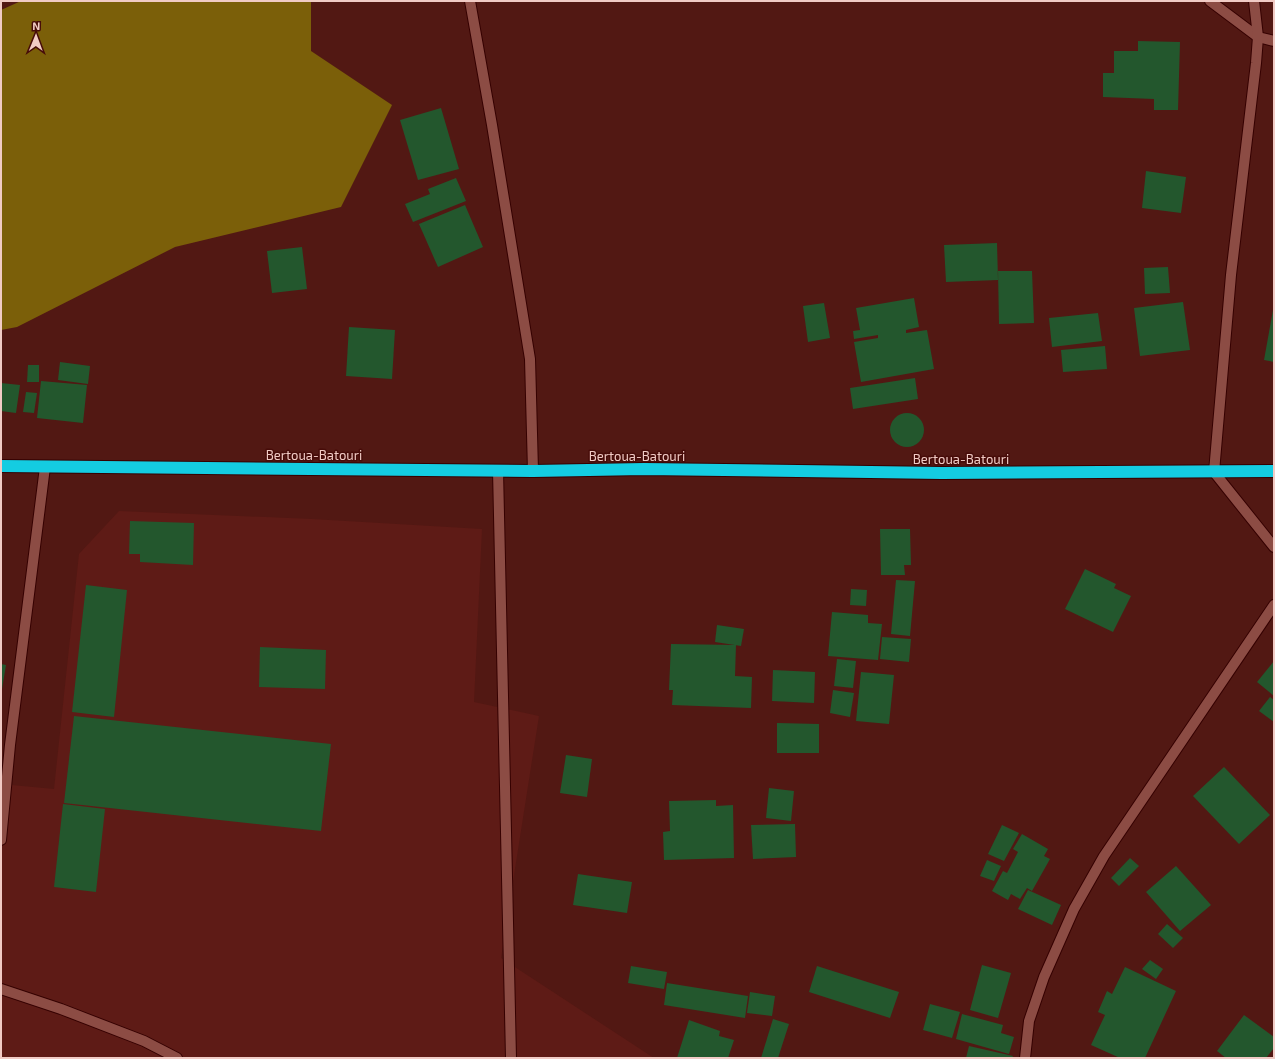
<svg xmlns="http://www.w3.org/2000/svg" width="1275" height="1059" font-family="'Exo 2',sans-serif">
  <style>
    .built { fill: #5e1b16 }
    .forest { fill: #7b5f09 }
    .building { fill: #23572d }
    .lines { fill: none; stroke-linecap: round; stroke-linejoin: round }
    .minor-casing { stroke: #350000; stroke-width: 12 }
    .highway-casing { stroke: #350000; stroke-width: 14 }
    .minor { stroke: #8c4c44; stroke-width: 10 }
    .highway { stroke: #14cce1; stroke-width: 12 }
    .labels { text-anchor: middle; stroke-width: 3; stroke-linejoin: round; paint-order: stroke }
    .street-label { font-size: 13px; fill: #f1cbc5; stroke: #470c09 }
  </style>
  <rect width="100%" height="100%" fill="#521813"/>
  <polygon class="built" points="119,511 312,519 482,529 474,702 539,716 501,958 654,1058 1,1058 1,784 54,789 79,554"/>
  <polygon class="forest" points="21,1 311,1 311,51 392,105 341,207 175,247 17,327 1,330 1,10"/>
  <g class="building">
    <polygon points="1138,41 1180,42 1178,110 1154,110 1154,99 1103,97 1103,73 1114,73 1114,51 1138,51"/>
    <polygon points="441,108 459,169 418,180 400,120"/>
    <polygon points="1146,171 1186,177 1181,213 1142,208"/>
    <polygon points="456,178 466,201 413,222 405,204 430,194 428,189"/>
    <polygon points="465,205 483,247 438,267 419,224"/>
    <polygon points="997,243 998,280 946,282 944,245"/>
    <polygon points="302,247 307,289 272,293 267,251"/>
    <polygon points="1168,267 1170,293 1145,294 1144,268"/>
    <polygon points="998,271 1032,271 1034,323 999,324"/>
    <polygon points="914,298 919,327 906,330 906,333 927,330 934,369 861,382 854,342 878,338 878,335 854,339 853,331 860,330 856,308"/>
    <polygon points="1183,302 1190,350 1140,356 1134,308"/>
    <polygon points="824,303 830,338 808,342 803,306"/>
    <polygon points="1273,310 1274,310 1274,362 1264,360"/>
    <polygon points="1098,313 1102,341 1052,347 1049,318"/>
    <polygon points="349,327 395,330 392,379 346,376"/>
    <polygon points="1105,346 1107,369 1063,372 1061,350"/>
    <polygon points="60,362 90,366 88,384 58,380"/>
    <polygon points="28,365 39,365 39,382 27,382"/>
    <polygon points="915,378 918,399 853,409 850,388"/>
    <polygon points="41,381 87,385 83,423 37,418"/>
    <polygon points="1,383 20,385 16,413 1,411"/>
    <polygon points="26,392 37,393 34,413 23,412"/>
    <circle cx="907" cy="430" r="17"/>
    <polygon points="130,521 194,523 193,565 140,562 140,554 129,554"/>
    <polygon points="880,529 910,529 911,565 904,565 905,575 881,575"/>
    <polygon points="1085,569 1116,584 1114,588 1131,596 1113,632 1065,609"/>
    <polygon points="896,580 915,581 910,636 891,634"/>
    <polygon points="86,585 127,590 114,717 72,712"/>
    <polygon points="851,589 867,590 866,606 850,605"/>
    <polygon points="832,612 868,615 868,623 882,624 878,660 828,656"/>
    <polygon points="717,625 744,629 741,646 715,642"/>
    <polygon points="882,637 911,639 909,662 880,659"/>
    <polygon points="671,644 736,645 735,676 752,677 751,708 672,705 673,690 669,690"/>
    <polygon points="260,647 326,650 325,689 259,687"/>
    <polygon points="837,659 856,661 853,688 834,686"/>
    <polygon points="1274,661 1274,696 1257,682"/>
    <polygon points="1,664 6,665 2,689 1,689"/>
    <polygon points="773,670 815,672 814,703 772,701"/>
    <polygon points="861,672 894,675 889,724 856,721"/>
    <polygon points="833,690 854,693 850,717 830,713"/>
    <polygon points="1270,697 1274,700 1274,722 1259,711"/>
    <polygon points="74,716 331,744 321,831 64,803"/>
    <polygon points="777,723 819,724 819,753 777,753"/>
    <polygon points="566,755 592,759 587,797 560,793"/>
    <polygon points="1224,767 1270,815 1239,844 1193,796"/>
    <polygon points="769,788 794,791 791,821 766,818"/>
    <polygon points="716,800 716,806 733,805 734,858 664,860 663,832 670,831 669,801"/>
    <polygon points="63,804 105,809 96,892 54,887"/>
    <polygon points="795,824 796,857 753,859 751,825"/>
    <polygon points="1002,825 1019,833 1004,861 988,854"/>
    <polygon points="1022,834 1048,849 1044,856 1050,859 1032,891 1027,888 1020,899 1011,894 1008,900 992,891 1003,871 1007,873 1018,852 1013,849"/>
    <polygon points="1130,858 1139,866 1119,886 1111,878"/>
    <polygon points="987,860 1001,866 994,881 980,876"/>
    <polygon points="1176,866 1211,905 1180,931 1146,892"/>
    <polygon points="578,874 632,882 627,913 573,905"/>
    <polygon points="1028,890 1061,905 1052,925 1018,909"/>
    <polygon points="1167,924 1183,938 1173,948 1158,934"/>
    <polygon points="1150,960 1163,969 1156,979 1142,969"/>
    <polygon points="982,965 1011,973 998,1018 970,1010"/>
    <polygon points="631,966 667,972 664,989 628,983"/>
    <polygon points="817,966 899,992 890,1018 809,992"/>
    <polygon points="1125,967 1176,991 1145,1058 1120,1058 1091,1045 1105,1015 1098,1012 1107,991 1112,994"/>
    <polygon points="667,983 748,996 745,1018 664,1005"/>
    <polygon points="750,992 775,996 772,1016 747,1013"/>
    <polygon points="930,1004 960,1012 952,1038 923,1030"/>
    <polygon points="962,1014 1003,1025 1001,1033 1014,1037 1009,1054 956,1039"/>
    <polygon points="1244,1015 1274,1037 1274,1048 1266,1058 1226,1058 1217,1051"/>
    <polygon points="773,1019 789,1024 778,1058 761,1058"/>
    <polygon points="689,1020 720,1031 719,1036 734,1040 728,1058 677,1058"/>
    <polygon points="969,1046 1013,1056 1012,1058 966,1058"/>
  </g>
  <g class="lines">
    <g class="minor-casing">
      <g id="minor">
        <polyline points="470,1 492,125 530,359 533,471"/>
        <polyline points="1210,1 1258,37 1274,41"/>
        <polyline points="1254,1 1258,37 1256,63 1231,275 1214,472 1274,547"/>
        <polyline points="498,470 511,1058"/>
        <polyline points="1,840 10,745 45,467"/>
        <polyline points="1,989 61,1009 144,1041 177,1058"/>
        <polyline points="1025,1058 1029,1021 1044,977 1074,909 1104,856 1274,605"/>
      </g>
    </g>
    <g class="highway-casing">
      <polyline id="highway" points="1,466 533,471 644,469 942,473 1274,471"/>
    </g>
    <use href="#minor" class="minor"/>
    <use href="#highway" class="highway"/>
  </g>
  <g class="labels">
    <g class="street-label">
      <text x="314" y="460">Bertoua-Batouri</text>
      <text x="637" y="461">Bertoua-Batouri</text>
      <text x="961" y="464">Bertoua-Batouri</text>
    </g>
  </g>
  <rect width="1275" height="1059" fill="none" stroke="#f1cbc5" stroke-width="4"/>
  <g transform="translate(36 36) rotate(1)" stroke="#470c09" stroke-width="3" paint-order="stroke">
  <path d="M0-3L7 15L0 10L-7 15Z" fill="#f1cbc5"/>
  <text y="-6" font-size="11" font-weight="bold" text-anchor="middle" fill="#f1cbc5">N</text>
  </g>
</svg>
